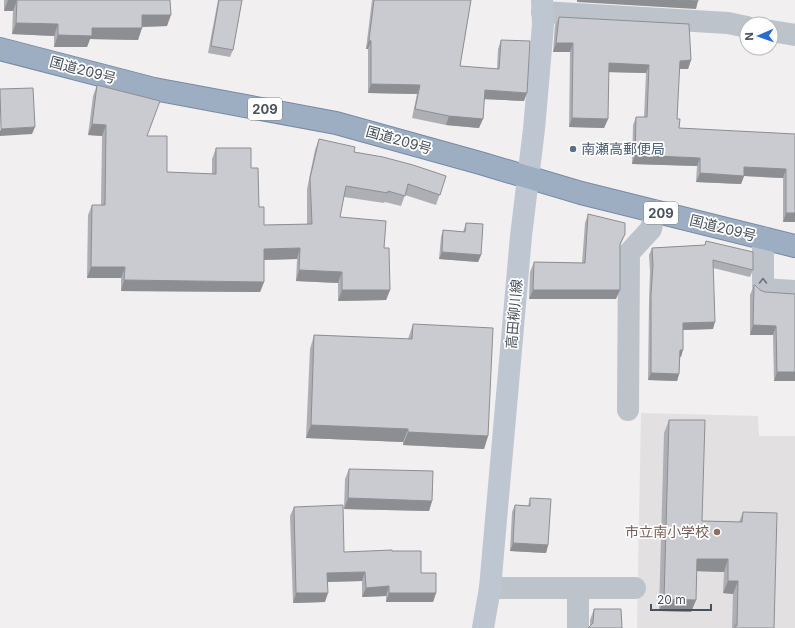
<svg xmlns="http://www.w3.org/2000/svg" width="795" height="628" font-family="Inter,'Noto Sans JP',sans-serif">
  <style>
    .education { fill: #e2e0e0 }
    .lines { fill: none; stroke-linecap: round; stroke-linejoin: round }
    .trunk-casing { stroke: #768aa5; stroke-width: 24 }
    .minor { stroke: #bcc3cb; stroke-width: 22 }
    .secondary { stroke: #bec6d1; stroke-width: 22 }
    .trunk { stroke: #9eaec2; stroke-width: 22 }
    .wall { fill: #adafb4 }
    .shaded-wall { fill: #8d8e92 }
    .building { fill: #c9cbd1; stroke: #8d8e92 }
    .oneway { stroke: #6c737d }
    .service-dot { fill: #5c6f8a; stroke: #fff; stroke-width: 1.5 }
    .education-dot { fill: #8d6e63; stroke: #fff; stroke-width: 1.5 }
    .labels { text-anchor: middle; stroke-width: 3.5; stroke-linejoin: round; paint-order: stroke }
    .shield { fill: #fff; stroke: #80858c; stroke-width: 1 }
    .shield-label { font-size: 13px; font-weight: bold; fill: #49515b }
    .street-label { font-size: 14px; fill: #49515b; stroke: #fff }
    .service-label { font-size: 14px; fill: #4e5e75; stroke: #fff; text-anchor: start }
    .education-label { font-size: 14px; fill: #785e54; stroke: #fff; text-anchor: end }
  </style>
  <rect width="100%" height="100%" fill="#f1efef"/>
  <polygon class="education" points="641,413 758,416 759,436 795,436 795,628 637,628"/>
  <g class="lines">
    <g class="trunk-casing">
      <polyline id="trunk" points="0,49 154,89 336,123 480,163 581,193 795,246"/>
    </g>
    <g class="minor">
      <polyline points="542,12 728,23 747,27"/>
      <polyline points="771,31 795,35"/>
      <polyline points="763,238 763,289 795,291"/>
      <polyline points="628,410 629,253 651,229 655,211"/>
      <polyline points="490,588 635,588"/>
      <polyline points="578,588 578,628"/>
    </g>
    <polyline class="secondary" points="483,628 490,588 521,236 534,129 543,25 542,0"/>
    <use href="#trunk" class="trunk"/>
  </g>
  <g class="wall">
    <polygon points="4,0 170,0 167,26 142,27 138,40 90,39 87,47 54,47 54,36 12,34 13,11 4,11"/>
    <polygon points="218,0 242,0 233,50 230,57 208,53"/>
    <polygon points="372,0 471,0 460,66 497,69 498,49 501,40 524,101 484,99 479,128 446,125 412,118 417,94 368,93 368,49 366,49"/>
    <polygon points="559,17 691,60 688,69 679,69 677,119 679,128 795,134 795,222 783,222 783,178 744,176 741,184 696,182 697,166 632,164 633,125 636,117 644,117 646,73 608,72 608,119 604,128 569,127 570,52 553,52 555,25"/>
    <polygon points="97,85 147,136 167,172 212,174 212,159 216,148 251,168 259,207 264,225 307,224 307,189 315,150 319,139 354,152 446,176 436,205 405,195 401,206 385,202 384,203 344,197 340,217 384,248 390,290 386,300 338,301 338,283 296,281 297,259 264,260 264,282 260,292 121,291 121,278 87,278 88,215 92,205 101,205 102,136 88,135 93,96"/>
    <polygon points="588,214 625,234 620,246 616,299 529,299 530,272 534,262 582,263 585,223"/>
    <polygon points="466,223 481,255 478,262 439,259 441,237 443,230 463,232"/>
    <polygon points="706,241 753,270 750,277 713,268 713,329 683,330 680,357 679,374 677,381 648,380 649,301 650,272 649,255 652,248 705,245"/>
    <polygon points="754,285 760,290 765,292 795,381 774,381 773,335 750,335 750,295"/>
    <polygon points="413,324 488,436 484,449 403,445 403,442 306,438 310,349 314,335 408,339"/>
    <polygon points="669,420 702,521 739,522 743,512 774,628 732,628 733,594 723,593 724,572 696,571 696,600 691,612 659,611 664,433"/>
    <polygon points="349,469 432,501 429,511 344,509 345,479"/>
    <polygon points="530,498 548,545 546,553 510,551 512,512 515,505 528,506"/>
    <polygon points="294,507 344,552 392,551 421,573 436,593 433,602 386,602 386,596 362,597 362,581 328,582 325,602 293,603 290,516"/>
    <polygon points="594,609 622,628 590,627 590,620"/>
  </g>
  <g class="shaded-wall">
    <polygon points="8,0 17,0 13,11 4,11"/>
    <polygon points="577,0 676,0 698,1 696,9 577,2"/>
    <polygon points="142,15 171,15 167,26 138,27"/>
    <polygon points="16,23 58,24 54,36 12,34"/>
    <polygon points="92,28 142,28 138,40 90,39 87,47 54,47 58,35"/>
    <polygon points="369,40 371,41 368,49 366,49"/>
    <polygon points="556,43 573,43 570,52 553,52"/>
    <polygon points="691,60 688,69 676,69 680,61"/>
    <polygon points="609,63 649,65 646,73 605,72"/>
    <polygon points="371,84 420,85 417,94 368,93"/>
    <polygon points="485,90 527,93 524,101 482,99"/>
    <polygon points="449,116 483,119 479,128 446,125"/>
    <polygon points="572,118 608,119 604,128 569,127"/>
    <polygon points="92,124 106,125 102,136 88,135"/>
    <polygon points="35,127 32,134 0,136 0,131 1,129"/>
    <polygon points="635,155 700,158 697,166 632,164"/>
    <polygon points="744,167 786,169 783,178 744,176 741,184 696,182 700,173"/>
    <polygon points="786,213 795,213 795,222 783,222"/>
    <polygon points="300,248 297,259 260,260 264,249"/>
    <polygon points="442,252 481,255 478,262 439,259"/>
    <polygon points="91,267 125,267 121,278 87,278"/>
    <polygon points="299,270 342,272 338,283 296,281"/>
    <polygon points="124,280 264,282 260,292 121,291"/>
    <polygon points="342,290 390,290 386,300 338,301"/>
    <polygon points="533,290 620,290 616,299 529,299"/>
    <polygon points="715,322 713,329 681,330 683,323"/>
    <polygon points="753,325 776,326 773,335 750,335"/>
    <polygon points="680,350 683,350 681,357 678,357"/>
    <polygon points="777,372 795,372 795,381 774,381"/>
    <polygon points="651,373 679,374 677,381 648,380"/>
    <polygon points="311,425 408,429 403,442 306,438"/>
    <polygon points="408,432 488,436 484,449 403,445"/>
    <polygon points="348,498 432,501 429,511 344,509"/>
    <polygon points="513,543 548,545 546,553 510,551"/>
    <polygon points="697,559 728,559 724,572 692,571"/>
    <polygon points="365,572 362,581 324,582 327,573"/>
    <polygon points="728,581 738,581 733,594 723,593"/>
    <polygon points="389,586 386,596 362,597 366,588"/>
    <polygon points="296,593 328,593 325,602 293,603"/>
    <polygon points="389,593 436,593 433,602 386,602"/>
    <polygon points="664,599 696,600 691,612 659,611"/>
  </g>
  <g class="building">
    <polygon points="17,0 170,0 171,15 142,15 142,28 92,28 92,36 58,35 58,24 16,23"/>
    <polygon points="219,0 242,0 233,50 211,46"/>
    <polygon points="374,0 471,0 460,66 499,69 501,40 530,41 527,93 485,90 483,119 449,116 415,109 420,85 371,84 371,41 369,40"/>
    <polygon points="676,0 698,0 698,1"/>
    <polygon points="559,17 689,24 691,60 680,61 677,119 680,119 679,128 795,134 795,213 786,213 786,169 744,167 744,176 700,173 700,158 635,155 636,117 647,117 649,65 609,63 608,119 572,118 573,43 556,43"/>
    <polygon points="97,85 160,101 147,136 167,136 167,172 216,174 216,148 251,148 251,168 258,168 259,207 264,207 264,225 312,224 310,178 319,139 355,147 354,152 383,157 413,165 446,176 440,195 408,184 405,196 388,191 388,193 346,186 340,217 386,221 384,248 389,248 390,290 342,290 342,272 299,270 300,248 264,249 264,282 124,280 125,267 91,267 92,205 105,205 106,125 92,124"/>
    <polygon points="33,88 35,127 1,129 0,89"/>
    <polygon points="588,214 625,223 625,234 620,244 620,290 533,290 534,262 585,263"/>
    <polygon points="466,223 483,224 481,255 442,252 443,230 465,232"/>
    <polygon points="706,241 753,252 753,270 713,260 715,322 683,323 683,350 680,350 679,374 651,373 651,294 653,265 652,248 705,245"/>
    <polygon points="754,285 755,285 760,290 765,292 795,294 795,372 777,372 776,326 753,325"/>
    <polygon points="413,324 493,328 488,436 408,432 408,429 311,425 314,335 412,339"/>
    <polygon points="669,420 705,420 702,521 742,522 743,512 777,513 774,628 735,628 735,625 737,626 738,581 728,581 728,559 697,559 696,600 664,599"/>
    <polygon points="349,469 433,471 432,501 348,498"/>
    <polygon points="530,498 551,499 548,545 513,543 515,505 530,506"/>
    <polygon points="343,505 344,552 392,550 392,551 421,551 421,573 436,573 436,593 389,593 389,586 366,588 365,572 327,573 328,593 296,593 294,507"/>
    <polygon points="594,609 621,609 622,628 588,628 593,623"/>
  </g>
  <defs><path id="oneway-chevron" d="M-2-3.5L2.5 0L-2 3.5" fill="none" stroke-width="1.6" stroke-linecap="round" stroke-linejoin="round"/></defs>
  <use class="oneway" href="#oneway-chevron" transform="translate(763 281) rotate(-90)"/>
  <circle class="service-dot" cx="573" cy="149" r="4"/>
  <circle class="education-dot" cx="717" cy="532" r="4"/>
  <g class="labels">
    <g class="shield">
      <rect x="248" y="98" width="34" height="22" rx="3"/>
      <rect x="644" y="202" width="34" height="22" rx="3"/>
    </g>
    <g class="shield-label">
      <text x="265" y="114">209</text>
      <text x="661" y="218">209</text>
    </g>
    <g class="street-label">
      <text transform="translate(83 70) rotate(15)" y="5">国道209号</text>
      <text transform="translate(399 140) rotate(16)" y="5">国道209号</text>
      <text transform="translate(723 228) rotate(14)" y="5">国道209号</text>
      <text transform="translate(514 314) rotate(-85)" y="5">高田柳川線</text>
    </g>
    <g class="service-label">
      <text x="581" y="154">南瀬高郵便局</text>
    </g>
    <g class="education-label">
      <text x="709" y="537">市立南小学校</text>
    </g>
  </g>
  <g transform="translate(759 36) rotate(268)"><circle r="19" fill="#ffffff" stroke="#b6b9bd"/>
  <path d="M0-3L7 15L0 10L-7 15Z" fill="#2a6bd1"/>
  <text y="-6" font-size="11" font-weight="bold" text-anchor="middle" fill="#49515b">N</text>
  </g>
  <path d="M651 604v6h60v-6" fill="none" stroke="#49515b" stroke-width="2"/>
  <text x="657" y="604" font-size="12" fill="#49515b" stroke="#ffffff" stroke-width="3" paint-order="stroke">20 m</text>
</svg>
